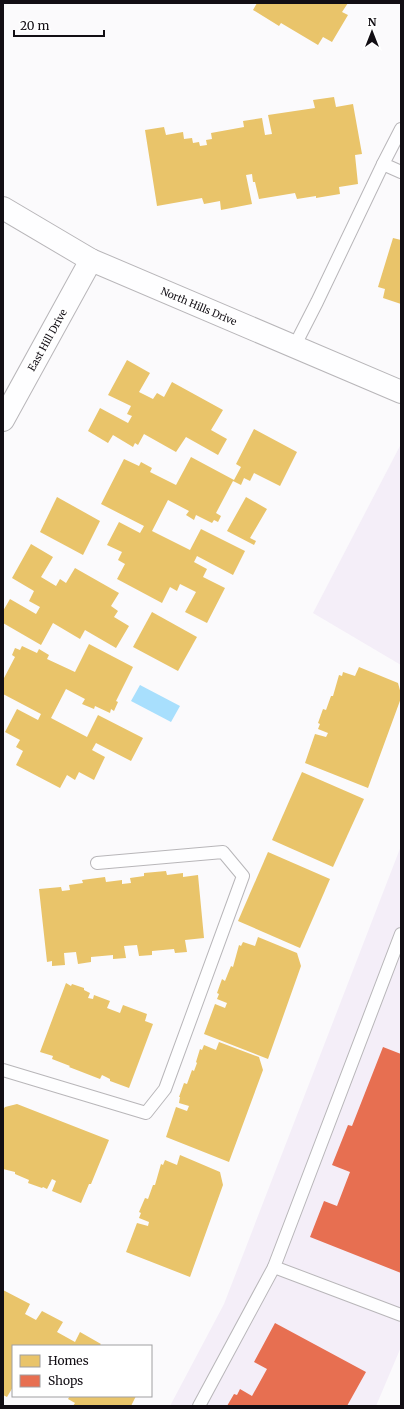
<svg xmlns="http://www.w3.org/2000/svg" width="404" height="1409" font-family="Merriweather,serif">
  <style>
    .built { fill: #f4eef8 }
    .water { fill: #a8dffd }
    .homes { fill: #e9c46a }
    .shops { fill: #e76f51 }
    .lines { fill: none; stroke-linecap: round; stroke-linejoin: round }
    .lane-casing { stroke: #b8b6b9; stroke-width: 14 }
    .street-casing { stroke: #b8b6b9; stroke-width: 24 }
    .secondary-casing { stroke: #b8b6b9; stroke-width: 24 }
    .lane { stroke: #fefeff; stroke-width: 12 }
    .street { stroke: #fefeff; stroke-width: 22 }
    .secondary { stroke: #fefeff; stroke-width: 22 }
    .labels { text-anchor: middle; stroke-width: 4; stroke-linejoin: round; paint-order: stroke }
    .street-label { font-size: 10px; fill: #120e14; stroke: #fff }
  </style>
  <rect width="100%" height="100%" fill="#fbfafc"/>
  <g class="built">
    <polygon points="401,444 401,665 313,613"/>
    <polygon points="401,846 401,1347 376,1406 170,1406 224,1304"/>
  </g>
  <polygon class="water" points="140,685 180,706 171,722 131,701"/>
  <g class="homes">
    <polygon points="257,3 348,3 342,12 348,15 332,42 323,37 318,45 281,23 279,26 253,10"/>
    <polygon points="334,97 336,107 353,104 362,154 355,155 358,184 339,187 340,194 316,198 316,196 297,199 295,193 259,199 255,182 253,182 252,174 246,175 252,204 221,210 220,201 204,204 202,198 157,206 145,130 164,127 166,135 183,132 184,139 192,138 193,143 199,142 200,146 207,145 206,140 212,139 211,133 244,127 243,121 262,118 265,135 272,134 268,115 315,108 313,100"/>
    <polygon points="393,238 401,240 401,304 383,298 385,289 378,287"/>
    <polygon points="127,360 150,373 139,392 153,399 157,393 164,397 172,382 223,410 211,430 227,439 218,455 186,437 176,452 144,434 138,445 135,443 133,447 113,435 108,443 88,431 100,408 128,423 132,416 127,414 131,406 108,395"/>
    <polygon points="254,429 297,452 280,486 254,473 250,481 244,478 241,485 233,481 216,513 221,516 218,522 214,520 212,523 196,515 194,520 186,515 189,511 168,500 152,531 190,550 201,529 245,551 233,575 197,556 194,562 207,569 203,577 225,588 207,623 185,612 196,592 180,584 177,591 170,587 162,603 117,579 125,564 118,560 122,552 107,545 119,522 140,533 144,526 101,504 124,459 139,466 141,462 152,468 150,472 176,485 191,457 234,480 241,467 236,464"/>
    <polygon points="57,497 100,521 83,555 40,532"/>
    <polygon points="246,497 267,509 250,538 256,541 254,545 227,531"/>
    <polygon points="31,544 53,557 41,577 56,586 60,579 66,583 75,568 119,593 111,606 118,611 114,617 129,626 116,648 85,630 80,639 53,623 41,645 3,623 3,611 10,599 36,614 40,607 29,601 34,591 12,578"/>
    <polygon points="152,612 197,637 178,671 133,647"/>
    <polygon points="89,644 133,667 116,701 118,702 114,711 111,709 110,713 95,706 94,709 82,704 85,699 66,689 51,718 87,737 98,715 143,738 131,761 96,743 92,750 105,757 94,780 79,772 75,780 67,775 60,788 16,765 23,751 16,747 20,740 5,732 17,709 38,720 41,714 3,694 3,680 15,657 12,655 15,648 20,650 22,646 37,653 39,649 49,655 47,659 75,672"/>
    <polygon points="359,667 398,683 401,694 401,698 368,788 305,763 315,734 326,737 328,733 318,729 320,724 318,723 323,709 326,710 331,696 333,696 339,675 342,676 343,672 355,676"/>
    <polygon points="302,772 364,799 333,867 272,840"/>
    <polygon points="268,852 330,879 300,948 238,921"/>
    <polygon points="166,871 167,875 183,873 183,877 198,875 204,938 185,940 187,952 175,953 174,949 152,951 152,955 139,956 137,945 124,946 126,958 113,959 113,955 91,957 91,962 78,964 76,952 64,953 65,965 52,966 52,961 47,962 39,889 61,887 62,891 70,890 69,885 83,883 82,880 105,877 106,882 122,880 122,884 131,883 130,878 144,876 144,873"/>
    <polygon points="258,937 297,953 301,966 268,1059 204,1034 215,1004 225,1008 227,1003 217,999 219,994 217,993 222,979 225,981 231,966 233,967 239,945 241,946 243,942 255,946"/>
    <polygon points="66,983 71,986 72,984 84,988 84,990 90,993 88,998 93,999 94,995 110,1001 107,1008 120,1013 123,1005 147,1014 145,1021 153,1024 129,1088 110,1081 110,1079 102,1075 100,1079 69,1067 70,1066 52,1059 53,1056 40,1052"/>
    <polygon points="219,1042 259,1057 263,1070 229,1162 166,1137 176,1107 187,1111 189,1106 179,1103 180,1097 179,1097 184,1083 187,1084 192,1070 194,1071 197,1063 196,1062 200,1049 202,1050 204,1045 216,1050"/>
    <polygon points="17,1104 109,1140 91,1184 89,1184 81,1203 52,1191 56,1181 52,1179 47,1189 43,1187 42,1188 28,1183 29,1180 15,1174 15,1172 3,1169 3,1110 5,1107"/>
    <polygon points="180,1155 220,1172 223,1185 190,1277 126,1252 137,1223 148,1226 149,1222 139,1218 141,1213 139,1212 145,1198 148,1199 153,1185 155,1185 161,1164 163,1165 165,1160 177,1165"/>
    <polygon points="3,1290 30,1304 25,1314 36,1320 42,1311 63,1322 57,1332 75,1342 80,1332 101,1344 99,1346 13,1346 13,1387 7,1397 3,1395"/>
    <polygon points="70,1396 136,1396 131,1406 73,1406 75,1403 68,1399"/>
  </g>
  <g class="shops">
    <polygon points="383,1047 401,1054 401,1273 310,1237 324,1201 337,1206 350,1172 332,1165 348,1125 352,1126"/>
    <polygon points="275,1323 366,1372 347,1406 227,1406 234,1394 237,1395 240,1389 252,1396 267,1369 254,1362"/>
  </g>
  <g class="lines">
    <g class="lane-casing">
      <g id="lane">
        <polyline points="401,129 383,164 401,172"/>
        <polyline points="294,347 317,302 383,164"/>
        <polyline points="401,934 274,1267 401,1315"/>
        <polyline points="3,1070 146,1113 165,1089 243,876 223,852 97,863"/>
        <polyline points="199,1406 274,1267"/>
      </g>
    </g>
    <g class="street-casing">
      <polyline id="street" points="3,420 91,260"/>
    </g>
    <g class="secondary-casing">
      <polyline id="secondary" points="3,208 91,260 401,392"/>
    </g>
    <use href="#lane" class="lane"/>
    <use href="#street" class="street"/>
    <use href="#secondary" class="secondary"/>
  </g>
  <g class="labels">
    <g class="street-label">
      <text transform="translate(199 306) rotate(23)" y="4">North Hills Drive</text>
      <text transform="translate(47 340) rotate(-61)" y="4">East Hill Drive</text>
    </g>
  </g>
  <rect width="404" height="1409" fill="none" stroke="#120e14" stroke-width="8"/>
  <rect x="12" y="1345" width="140" height="52" fill="#ffffff" stroke="#a09fa1"/>
  <rect x="20" y="1355" width="20" height="12" fill="#e9c46a" stroke="#a09fa1"/>
  <text x="48" y="1365" font-size="12" fill="#120e14">Homes</text>
  <rect x="20" y="1375" width="20" height="12" fill="#e76f51" stroke="#a09fa1"/>
  <text x="48" y="1385" font-size="12" fill="#120e14">Shops</text>
  <g transform="translate(372 32)" stroke="#ffffff" stroke-width="3" paint-order="stroke">
  <path d="M0-3L7 15L0 10L-7 15Z" fill="#120e14"/>
  <text y="-6" font-size="11" font-weight="bold" text-anchor="middle" fill="#120e14">N</text>
  </g>
  <path d="M14 30v6h90v-6" fill="none" stroke="#120e14" stroke-width="2"/>
  <text x="20" y="30" font-size="12" fill="#120e14" stroke="#ffffff" stroke-width="3" paint-order="stroke">20 m</text>
</svg>
